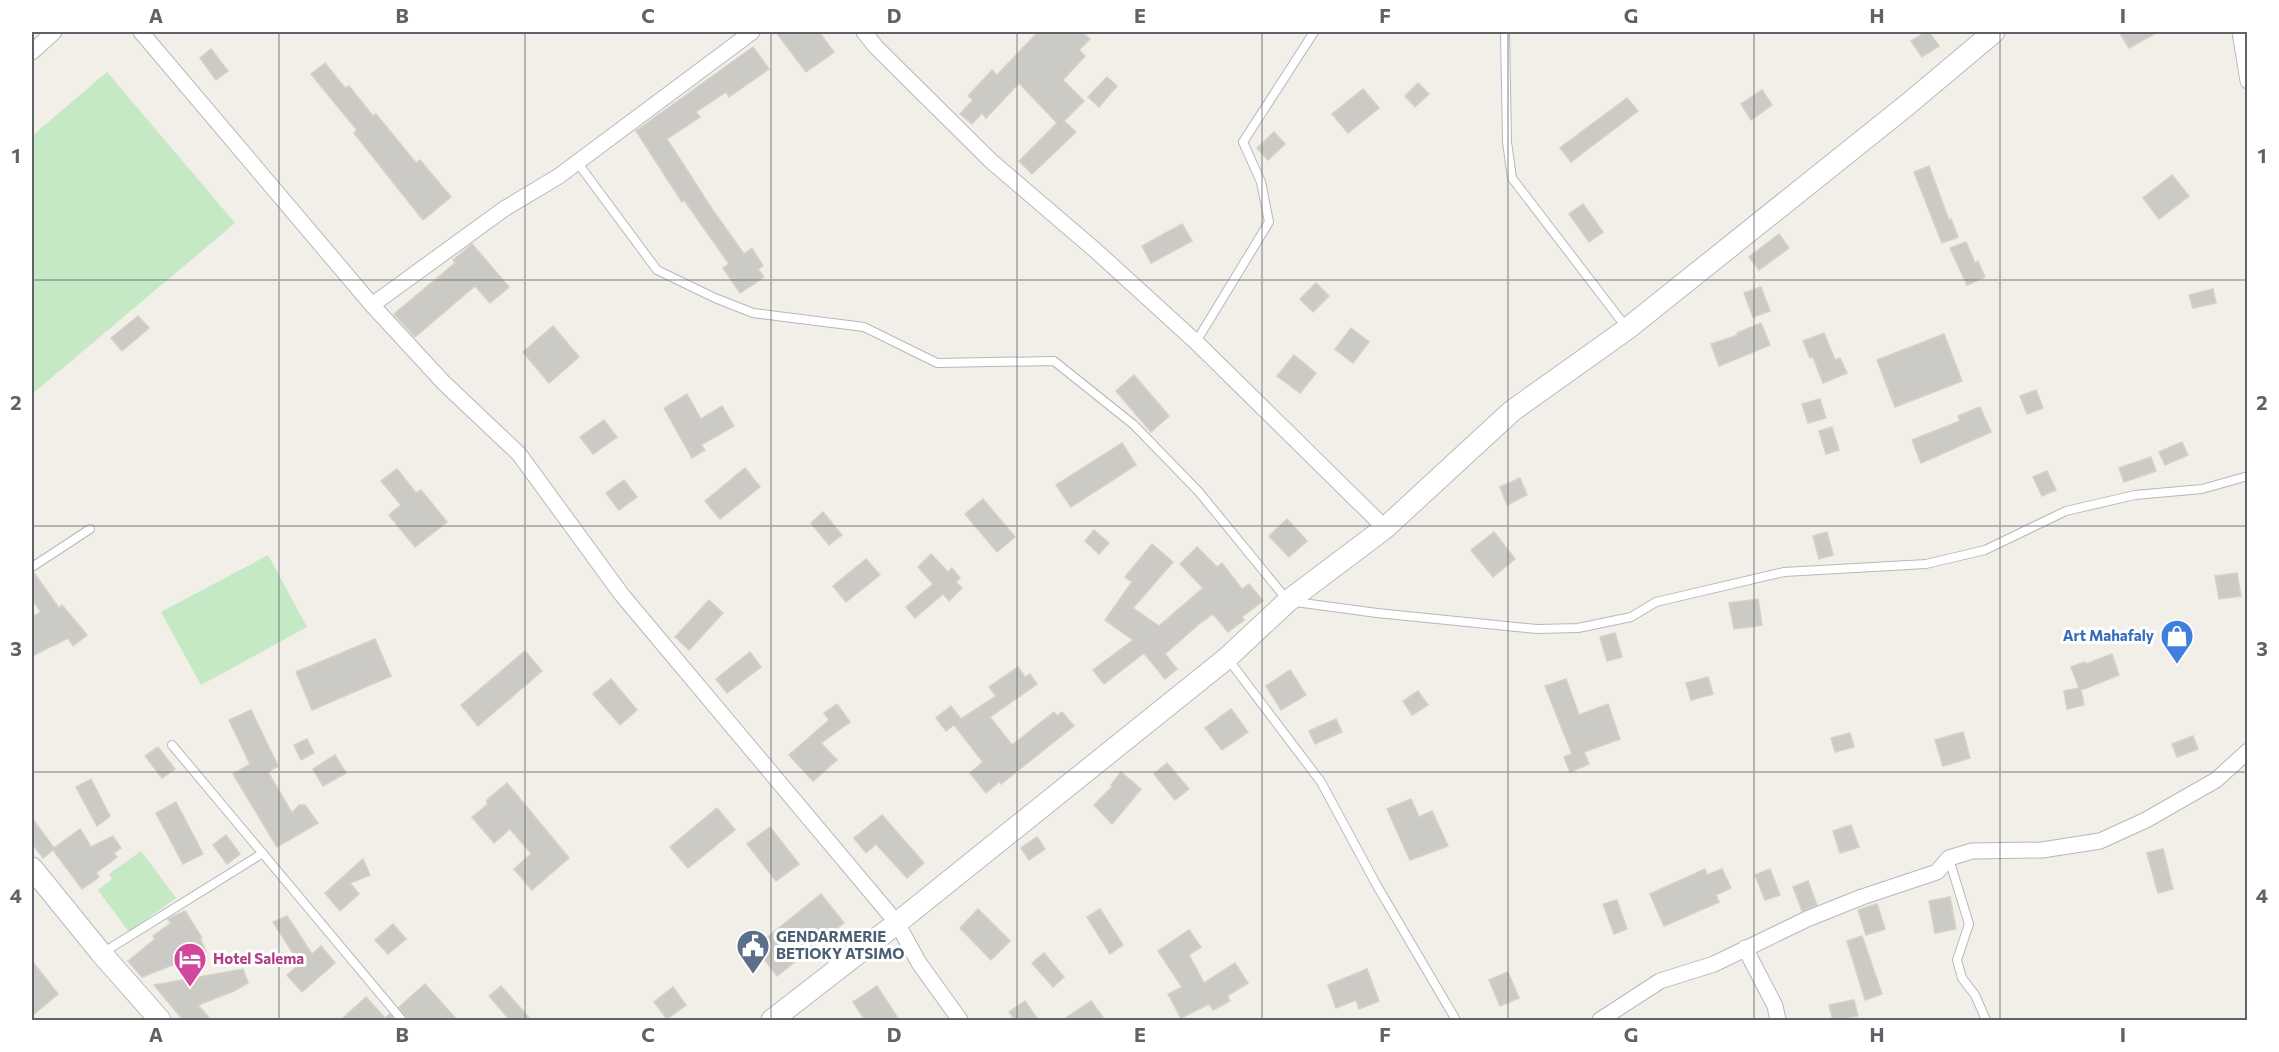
<svg xmlns="http://www.w3.org/2000/svg" width="2279" height="1052" font-family="Commissioner,sans-serif">
  <style>
    .green { fill: #c5e8c5 }
    .building { fill: #cccac5; stroke: #d6d1c6; stroke-width: 1.5 }
    .lines { fill: none; stroke-linecap: round; stroke-linejoin: round }
    .lane-casing { stroke: #b5b8bc; stroke-width: 10 }
    .street-casing { stroke: #b5b8bc; stroke-width: 17 }
    .secondary-casing { stroke: #b6babf; stroke-width: 23 }
    .lane { stroke: #fff; stroke-width: 8 }
    .street { stroke: #fff; stroke-width: 15 }
    .secondary { stroke: #fff; stroke-width: 21 }
    .grid { fill: none; stroke: #5f6368; stroke-width: 1.5; stroke-opacity: 0.55 }
    .labels { text-anchor: middle; stroke-width: 6; stroke-linejoin: round; paint-order: stroke }
    .shop-label { font-size: 15px; font-weight: bold; fill: #366cbe; stroke: #fff; text-anchor: end }
    .service-label { font-size: 15px; font-weight: bold; fill: #4e5e75; stroke: #fff; text-anchor: start }
    .hotel-label { font-size: 15px; font-weight: bold; fill: #b23c85; stroke: #fff; text-anchor: start }
    .neatline { fill: none; stroke: #5f6368; stroke-width: 2 }
    .grid-label { font-size: 20px; text-anchor: middle; font-weight: bold; fill: #5f6368 }
  </style>
  <rect width="100%" height="100%" fill="#f1efe8"/>
  <g class="green">
    <polygon points="107,72 235,223 32,394 32,136"/>
    <polygon points="268,555 307,627 201,685 161,612"/>
    <polygon points="141,851 176,898 129,932 98,890 112,879 109,874"/>
  </g>
  <g class="building">
    <polygon points="776,32 819,32 834,52 806,72"/>
    <polygon points="1038,32 1082,32 1090,39 1079,50 1085,56 1063,80 1084,101 1064,121 1076,132 1032,174 1019,161 1057,123 1019,83 986,118 982,113 972,124 960,114 973,100 968,96 992,70 997,75"/>
    <polygon points="1926,32 1929,32 1939,46 1922,57 1911,41"/>
    <polygon points="2119,32 2158,32 2129,48"/>
    <polygon points="753,47 769,69 729,97 726,92 696,112 700,117 667,139 712,209 744,254 752,248 763,266 758,269 764,277 740,293 723,268 729,264 684,200 682,202 636,131"/>
    <polygon points="211,49 228,71 216,80 200,58"/>
    <polygon points="325,63 345,88 349,86 373,116 376,114 416,163 420,160 451,197 423,220 354,133 357,130 311,74"/>
    <polygon points="1107,77 1117,86 1099,107 1088,97"/>
    <polygon points="1418,83 1429,94 1415,107 1405,96"/>
    <polygon points="1363,89 1379,108 1348,133 1332,114"/>
    <polygon points="1762,90 1772,105 1751,120 1741,104"/>
    <polygon points="1627,98 1638,111 1571,162 1560,148"/>
    <polygon points="1274,132 1285,144 1268,160 1257,148"/>
    <polygon points="1929,166 1949,220 1951,219 1958,237 1942,243 1914,172"/>
    <polygon points="2172,175 2189,196 2159,219 2143,198"/>
    <polygon points="1583,204 1603,232 1589,242 1569,214"/>
    <polygon points="1182,224 1192,241 1151,263 1142,246"/>
    <polygon points="1779,234 1789,248 1759,270 1749,257"/>
    <polygon points="1966,242 1975,263 1978,261 1985,277 1967,285 1950,248"/>
    <polygon points="472,244 509,287 490,303 475,286 415,337 394,314 455,263 453,260"/>
    <polygon points="1316,283 1329,296 1313,312 1300,299"/>
    <polygon points="1761,287 1770,311 1753,317 1744,293"/>
    <polygon points="2213,289 2216,303 2193,308 2189,295"/>
    <polygon points="138,316 149,328 122,351 111,338"/>
    <polygon points="1761,323 1770,345 1719,366 1711,344 1738,335 1737,333"/>
    <polygon points="553,326 579,357 549,383 523,352"/>
    <polygon points="1351,328 1369,342 1353,363 1335,349"/>
    <polygon points="1824,333 1835,360 1840,358 1847,373 1823,383 1813,357 1810,358 1803,341"/>
    <polygon points="1944,334 1962,381 1895,407 1877,360"/>
    <polygon points="1294,355 1316,373 1300,393 1277,376"/>
    <polygon points="1134,375 1169,416 1151,432 1116,391"/>
    <polygon points="2036,390 2043,408 2027,414 2020,396"/>
    <polygon points="687,394 701,419 722,406 734,426 701,445 705,450 692,458 664,408"/>
    <polygon points="1820,399 1826,418 1808,423 1802,404"/>
    <polygon points="1980,407 1991,432 1921,463 1912,440 1960,421 1958,416"/>
    <polygon points="604,420 617,437 593,454 580,437"/>
    <polygon points="1832,427 1839,450 1826,454 1819,431"/>
    <polygon points="2182,442 2188,455 2165,465 2159,452"/>
    <polygon points="1122,443 1136,465 1071,507 1056,485"/>
    <polygon points="2151,457 2156,471 2124,482 2119,468"/>
    <polygon points="745,468 760,487 720,519 705,501"/>
    <polygon points="397,469 416,493 421,490 447,522 415,547 389,515 401,505 381,481"/>
    <polygon points="2047,471 2056,490 2042,496 2033,477"/>
    <polygon points="1520,478 1527,495 1507,505 1500,487"/>
    <polygon points="624,480 637,497 619,510 606,493"/>
    <polygon points="983,499 1015,537 997,552 965,514"/>
    <polygon points="823,512 842,535 829,545 811,523"/>
    <polygon points="1287,519 1307,541 1289,557 1269,536"/>
    <polygon points="1094,530 1109,543 1099,554 1085,541"/>
    <polygon points="1494,532 1515,559 1493,577 1471,550"/>
    <polygon points="1827,532 1833,555 1819,559 1813,536"/>
    <polygon points="1152,544 1173,562 1133,608 1159,626 1203,588 1180,564 1197,547 1217,567 1222,563 1242,589 1249,584 1263,601 1242,617 1244,620 1228,632 1213,614 1199,624 1165,654 1177,669 1165,679 1144,653 1104,684 1093,670 1133,640 1105,620 1132,582 1125,577"/>
    <polygon points="931,554 948,572 952,568 960,578 956,582 962,588 949,601 943,594 915,618 906,607 933,584 918,567"/>
    <polygon points="866,559 880,575 846,602 833,586"/>
    <polygon points="32,573 34,573 59,608 62,605 87,635 73,646 68,638 32,656 32,617 41,612 32,599"/>
    <polygon points="2237,573 2241,596 2219,599 2215,576"/>
    <polygon points="1758,599 1762,625 1734,629 1729,603"/>
    <polygon points="709,600 723,613 689,650 675,637"/>
    <polygon points="1615,633 1622,657 1607,661 1600,637"/>
    <polygon points="375,639 391,676 312,710 296,672"/>
    <polygon points="525,651 542,671 478,726 461,705"/>
    <polygon points="750,652 761,667 727,693 716,679"/>
    <polygon points="2112,654 2119,675 2081,690 2084,705 2067,709 2064,691 2079,688 2071,667 2085,662 2086,664"/>
    <polygon points="1018,667 1025,677 1030,674 1037,684 990,717 1012,745 1054,712 1057,716 1062,712 1074,726 1001,784 1000,781 986,793 970,773 983,762 954,725 946,731 936,718 951,706 961,719 996,696 989,687"/>
    <polygon points="1290,670 1306,695 1281,710 1266,686"/>
    <polygon points="1708,677 1713,694 1691,700 1686,683"/>
    <polygon points="611,679 637,710 620,725 593,694"/>
    <polygon points="1566,679 1579,715 1608,704 1620,739 1584,752 1589,764 1570,772 1564,757 1572,754 1545,686"/>
    <polygon points="1418,691 1428,705 1412,715 1403,701"/>
    <polygon points="837,704 850,722 821,743 837,760 813,781 789,755 829,720 824,713"/>
    <polygon points="1231,709 1248,732 1222,750 1205,728"/>
    <polygon points="251,710 278,766 268,772 292,813 299,805 305,805 318,823 277,847 233,774 250,764 229,720"/>
    <polygon points="1336,719 1342,732 1315,744 1309,731"/>
    <polygon points="1963,732 1970,758 1943,766 1935,740"/>
    <polygon points="1850,733 1854,747 1835,752 1831,738"/>
    <polygon points="2193,736 2198,749 2177,757 2172,744"/>
    <polygon points="307,739 314,753 301,760 294,745"/>
    <polygon points="158,747 175,769 162,778 145,756"/>
    <polygon points="335,755 346,773 323,786 313,769"/>
    <polygon points="1167,763 1189,789 1175,800 1154,774"/>
    <polygon points="1121,772 1141,789 1112,824 1094,805 1113,786 1111,785"/>
    <polygon points="91,779 110,816 97,826 76,787"/>
    <polygon points="507,783 569,858 532,890 514,869 531,854 529,851 510,829 494,843 472,817 488,804 486,801"/>
    <polygon points="1411,799 1419,817 1432,811 1448,846 1410,860 1387,809"/>
    <polygon points="176,802 203,854 183,864 156,813"/>
    <polygon points="717,808 735,830 688,868 670,847"/>
    <polygon points="882,815 924,863 907,878 876,844 866,853 854,838"/>
    <polygon points="32,818 54,848 80,829 91,847 113,836 121,848 114,853 117,857 96,873 99,877 82,889 53,850 43,858 32,843"/>
    <polygon points="1851,825 1859,847 1840,853 1833,831"/>
    <polygon points="770,827 799,864 776,881 747,844"/>
    <polygon points="226,835 240,854 227,864 213,845"/>
    <polygon points="1037,837 1045,849 1029,860 1021,848"/>
    <polygon points="2163,849 2173,889 2158,893 2147,853"/>
    <polygon points="363,859 370,875 350,883 359,894 340,911 325,893"/>
    <polygon points="1705,869 1707,875 1722,869 1731,888 1716,895 1719,902 1664,926 1650,894"/>
    <polygon points="1770,869 1780,895 1765,900 1755,875"/>
    <polygon points="1808,881 1817,905 1802,911 1793,887"/>
    <polygon points="821,894 844,923 777,976 755,947"/>
    <polygon points="1950,897 1956,929 1935,933 1929,901"/>
    <polygon points="1617,900 1627,929 1614,934 1603,904"/>
    <polygon points="1877,904 1885,929 1866,935 1858,910"/>
    <polygon points="978,909 1010,941 991,960 960,928"/>
    <polygon points="1100,909 1123,945 1110,954 1087,917"/>
    <polygon points="185,911 202,938 200,938 206,952 142,977 128,961 155,939 153,936 171,923 168,919"/>
    <polygon points="287,916 312,954 321,946 335,963 302,992 287,975 300,964 273,922"/>
    <polygon points="393,924 406,939 388,954 375,940"/>
    <polygon points="1189,930 1201,947 1189,955 1204,983 1235,963 1248,983 1227,996 1230,1001 1213,1010 1209,1004 1181,1018 1168,994 1182,987 1158,951"/>
    <polygon points="1862,936 1882,994 1865,1000 1847,941"/>
    <polygon points="1044,953 1064,977 1053,987 1032,963"/>
    <polygon points="32,961 58,994 32,1016"/>
    <polygon points="243,969 248,983 234,991 198,1005 211,1020 183,1020 154,985"/>
    <polygon points="1367,969 1379,1001 1359,1009 1356,1000 1336,1008 1328,985"/>
    <polygon points="1508,972 1519,998 1500,1006 1489,980"/>
    <polygon points="425,984 457,1020 408,1020 399,1007"/>
    <polygon points="501,986 531,1020 510,1020 489,996"/>
    <polygon points="877,986 899,1020 865,1020 853,1002"/>
    <polygon points="673,987 686,1005 667,1019 654,1002"/>
    <polygon points="366,997 385,1018 390,1014 395,1020 341,1020"/>
    <polygon points="1854,1000 1858,1016 1833,1020 1829,1005"/>
    <polygon points="1025,1001 1038,1020 1015,1020 1009,1012"/>
    <polygon points="1091,1001 1105,1020 1063,1020"/>
  </g>
  <g class="lines">
    <g class="lane-casing">
      <g id="lane">
        <polyline points="1505,32 1507,142 1512,178 1626,327"/>
        <polyline points="577,162 657,270 715,298 753,313 864,327 937,363 1054,361 1134,425 1199,492 1288,601 1377,613 1537,629 1578,628 1631,617 1656,602 1784,572 1926,564 1985,550 2066,511 2135,495 2202,489 2248,476"/>
        <polyline points="1196,342 1269,222 1261,182 1243,142 1314,32"/>
        <polyline points="32,567 90,529"/>
        <polyline points="1228,659 1321,782 1376,884 1456,1020"/>
        <polyline points="172,745 402,1020"/>
        <polyline points="1949,859 1969,924 1957,960 1962,978 1975,995 1986,1020"/>
        <polyline points="104,952 263,853"/>
      </g>
    </g>
    <g class="street-casing">
      <g id="street">
        <polyline points="141,32 372,305 444,383 519,454 622,595 897,923 919,963 960,1020"/>
        <polyline points="864,32 876,47 991,161 1095,250 1196,342 1385,528"/>
        <polyline points="2240,32 2248,81"/>
        <polyline points="32,52 54,32"/>
        <polyline points="372,305 504,209 559,176 752,32"/>
        <polyline points="1745,948 1775,1006 1778,1020"/>
        <polyline points="1600,1020 1660,981 1714,964 1807,919 1862,897 1937,872 1949,858 1972,851 2042,850 2100,841 2146,820 2216,780 2248,751"/>
      </g>
    </g>
    <g class="secondary-casing">
      <g id="secondary">
        <polyline points="32,868 101,953 160,1020"/>
        <polyline points="772,1020 897,923 1227,658 1288,601 1385,528 1512,411 1627,329 1907,105 1994,32"/>
      </g>
    </g>
    <use href="#lane" class="lane"/>
    <use href="#street" class="street"/>
    <use href="#secondary" class="secondary"/>
  </g>
  <path class="grid" d="M 279,32 L 279,1020M 525,32 L 525,1020M 771,32 L 771,1020M 1017,32 L 1017,1020M 1262,32 L 1262,1020M 1508,32 L 1508,1020M 1754,32 L 1754,1020M 2000,32 L 2000,1020M 32,280 L 2248,280M 32,526 L 2248,526M 32,772 L 2248,772"/>
  <defs>
    <g id="shop-pin" transform="scale(1.725)"><path d="M0 17L-7.5 6A9.5 9.5 0 1 1 7.5 6Z" fill="#3f7fe0" stroke="#fff"/><path d="M-5-2.5h2.3a2.7 3.5 0 0 1 5.4 0H5L5.5 6h-11ZM-1.5-2.5h3a1.5 2.3 0 0 0-3 0Z" fill="#fff"/></g>
    <g id="civic-pin" transform="scale(1.725)"><path d="M0 17L-7.5 6A9.5 9.5 0 1 1 7.5 6Z" fill="#5c6f8a" stroke="#fff"/><path d="M-.6-6.5H3V-4.5H.6V-3L4-1V1h2V6H-6V1h2V-1L-.6-3ZM-1.2 2.5V6h2.4V2.5Z" fill="#fff"/></g>
    <g id="hotel-pin" transform="scale(1.725)"><path d="M0 17L-7.5 6A9.5 9.5 0 1 1 7.5 6Z" fill="#d1479c" stroke="#fff"/><path d="M-6-4.5h1.5V1H6V5H4.5V3h-9V5H-6ZM-4 0a1.8 1.8 0 1 1 3.6 0ZM.5 0V-2.5h3Q6-2.5 6 0Z" fill="#fff"/></g>
  </defs>
  <g fill-rule="evenodd">
    <use href="#shop-pin" x="2177" y="636"/>
    <use href="#civic-pin" x="753" y="946"/>
    <use href="#hotel-pin" x="190" y="959"/>
  </g>
  <g class="labels">
    <g class="shop-label">
      <text x="2154" y="641">Art Mahafaly</text>
    </g>
    <g class="service-label">
      <text x="776" y="942">GENDARMERIE<tspan x="776" dy="17">BETIOKY ATSIMO</tspan></text>
    </g>
    <g class="hotel-label">
      <text x="213" y="964">Hotel Salema</text>
    </g>
  </g>
  <rect width="2279" height="1052" fill="none" stroke="#ffffff" stroke-width="66"/>
  <rect x="33" y="33" width="2213" height="986" class="neatline"/>
  <g class="grid-label">
    <text x="156" y="23">A</text>
    <text x="402" y="23">B</text>
    <text x="648" y="23">C</text>
    <text x="894" y="23">D</text>
    <text x="1140" y="23">E</text>
    <text x="1385" y="23">F</text>
    <text x="1631" y="23">G</text>
    <text x="1877" y="23">H</text>
    <text x="2123" y="23">I</text>
    <text x="16" y="163">1</text>
    <text x="2262" y="163">1</text>
    <text x="16" y="410">2</text>
    <text x="2262" y="410">2</text>
    <text x="16" y="656">3</text>
    <text x="2262" y="656">3</text>
    <text x="16" y="903">4</text>
    <text x="2262" y="903">4</text>
    <text x="156" y="1042">A</text>
    <text x="402" y="1042">B</text>
    <text x="648" y="1042">C</text>
    <text x="894" y="1042">D</text>
    <text x="1140" y="1042">E</text>
    <text x="1385" y="1042">F</text>
    <text x="1631" y="1042">G</text>
    <text x="1877" y="1042">H</text>
    <text x="2123" y="1042">I</text>
  </g>
</svg>
